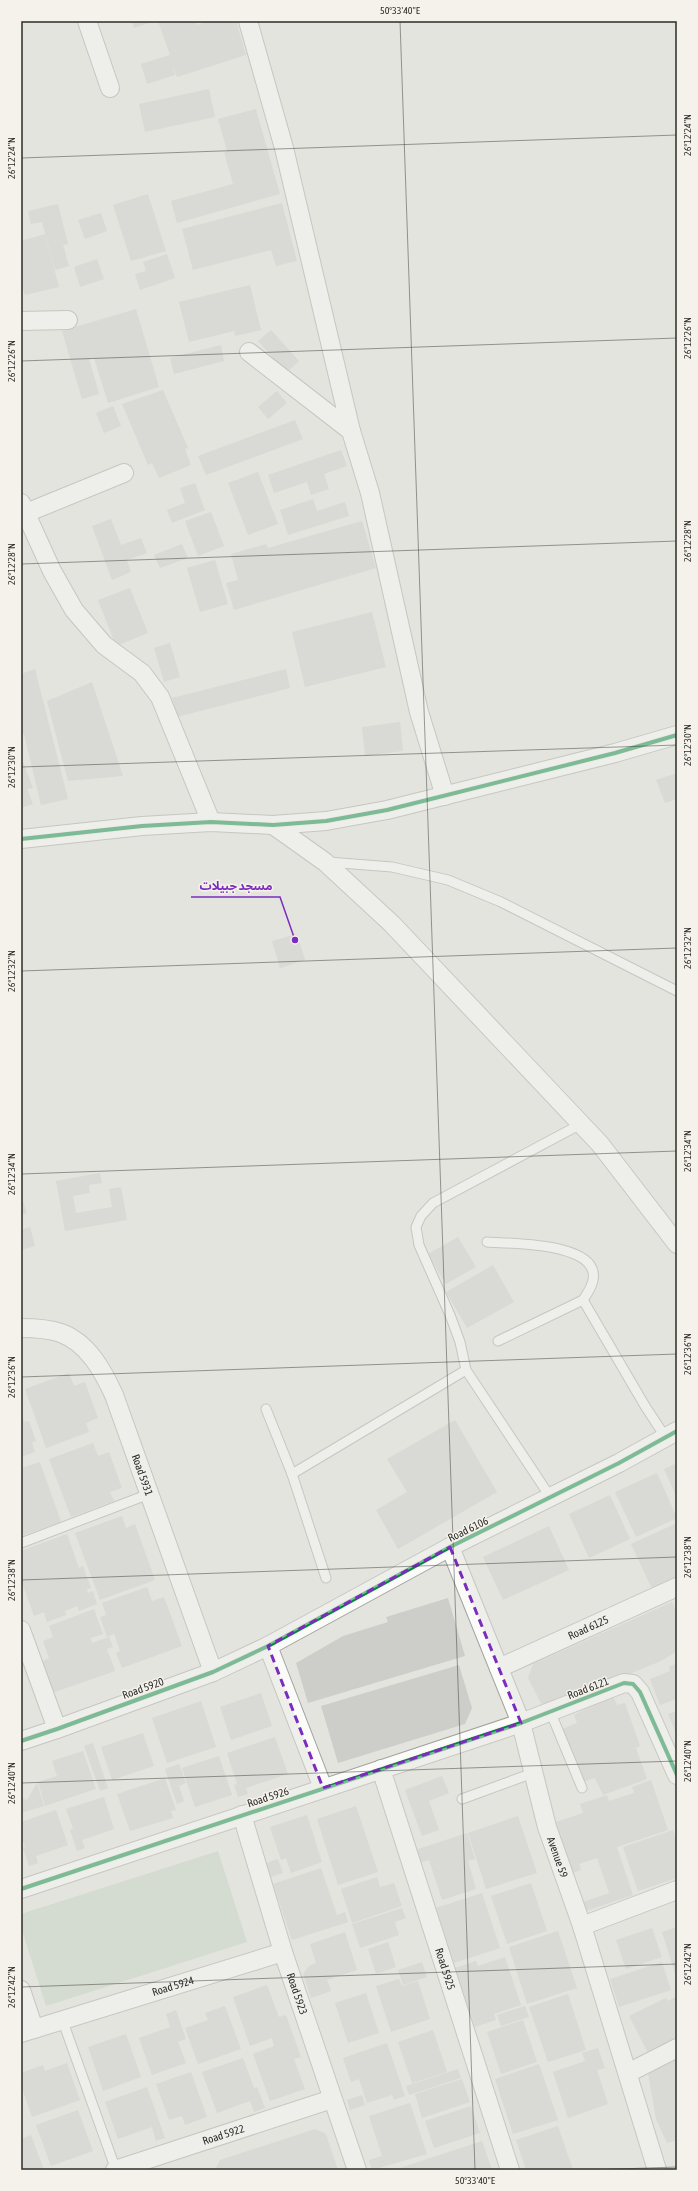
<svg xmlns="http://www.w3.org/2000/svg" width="698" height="2191" font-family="'Asap Condensed','Noto Sans Arabic',sans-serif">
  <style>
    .green { fill: #c0d1bf }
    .building { fill: #cdcdc9 }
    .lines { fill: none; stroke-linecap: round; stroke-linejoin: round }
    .lane-casing { stroke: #a3a39f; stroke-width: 11 }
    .street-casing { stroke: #a3a39f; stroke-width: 20 }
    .lane { stroke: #fbfbfa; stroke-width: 9 }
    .street { stroke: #fbfbfa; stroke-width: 18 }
    .cycleway-casing { stroke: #f4f2eb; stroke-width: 6 }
    .cycleway { stroke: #00873e; stroke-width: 4 }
    .marked { fill: none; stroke: #7b2cbf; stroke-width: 3; stroke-dasharray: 8 5; stroke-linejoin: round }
    .ticks { fill: none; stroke: #2d2c29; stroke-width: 1; stroke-opacity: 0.45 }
    .labels { text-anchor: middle; stroke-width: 3; stroke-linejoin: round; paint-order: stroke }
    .street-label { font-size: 11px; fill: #2d2c29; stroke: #f4f2eb }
    .leader { fill: none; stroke: #7b2cbf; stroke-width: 1.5 }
    .callout-dot { fill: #7b2cbf; stroke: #f4f2eb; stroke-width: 1.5 }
    .callout-label { font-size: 12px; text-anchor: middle; font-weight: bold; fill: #7b2cbf; stroke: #f4f2eb; stroke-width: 3; stroke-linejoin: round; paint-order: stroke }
    .neatline { fill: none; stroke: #2d2c29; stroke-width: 1.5 }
    .ticks-label { font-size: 10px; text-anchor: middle; fill: #2d2c29 }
  </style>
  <rect width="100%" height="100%" fill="#e4e4df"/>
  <polygon class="green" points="218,1851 247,1942 46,2006 21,1927 21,1914"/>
  <g class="building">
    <polygon points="132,21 155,21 134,28"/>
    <polygon points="158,21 195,21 197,25 209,21 236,21 246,55 177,77 172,64 175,75 147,84 141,64 170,55"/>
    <polygon points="209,89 215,117 145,132 139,104"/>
    <polygon points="256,109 280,194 177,223 171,201 233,184 224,152 227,151 218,119"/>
    <polygon points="148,194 166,251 131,261 113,205"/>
    <polygon points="282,203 297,261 276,266 271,250 193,270 182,229"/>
    <polygon points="58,204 68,244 63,245 69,266 55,270 42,222 31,224 28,211"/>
    <polygon points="101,213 107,231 85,239 78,220"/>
    <polygon points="45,234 59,287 25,295 21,282 21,241"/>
    <polygon points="167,254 175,278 140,290 135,274 146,271 143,262"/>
    <polygon points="97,259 104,279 80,287 74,267"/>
    <polygon points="250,285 261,330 235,336 234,331 189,342 179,302"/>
    <polygon points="136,309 159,387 108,403 94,358 89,359 99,394 82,399 62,331"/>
    <polygon points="271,330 299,361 286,373 258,341"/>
    <polygon points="221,345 224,361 174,374 170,358"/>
    <polygon points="163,390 188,448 185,449 191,465 159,478 152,463 148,465 122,404"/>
    <polygon points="277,391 287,403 268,419 258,407"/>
    <polygon points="113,406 121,426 104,433 96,413"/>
    <polygon points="295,420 303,439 206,475 198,456"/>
    <polygon points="341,450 347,466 324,474 329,489 311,495 307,482 274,493 268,475"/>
    <polygon points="258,472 278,524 248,535 228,483"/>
    <polygon points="195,483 205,510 172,523 167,510 185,503 180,488"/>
    <polygon points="313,499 317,511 345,502 349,516 288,535 280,510"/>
    <polygon points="211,512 224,546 198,556 185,521"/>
    <polygon points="111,519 121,545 141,538 147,553 127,560 131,572 112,580 92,526"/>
    <polygon points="362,521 376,568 234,610 226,583 238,580 231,554 266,544 268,548"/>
    <polygon points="182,544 188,558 160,568 154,555"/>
    <polygon points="215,560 228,604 200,612 187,568"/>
    <polygon points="130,588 148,633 116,646 98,600"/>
    <polygon points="372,612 386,667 305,687 292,632"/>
    <polygon points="170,643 180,677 164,682 154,648"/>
    <polygon points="35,669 68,799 41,805 24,734 21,735 21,674"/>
    <polygon points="286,669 290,688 177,717 172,698"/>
    <polygon points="92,682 123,776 68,781 47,701"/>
    <polygon points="400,722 403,751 365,756 362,727"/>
    <polygon points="21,757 33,788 27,789 33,804 21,808"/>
    <polygon points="677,773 677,799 665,803 656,780"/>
    <polygon points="297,934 305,960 280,968 272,941"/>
    <polygon points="100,1173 102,1183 89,1185 90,1193 73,1196 76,1213 112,1207 109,1189 121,1187 127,1220 65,1231 56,1181"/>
    <polygon points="23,1201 27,1213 21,1215 21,1202"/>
    <polygon points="30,1227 35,1246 21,1250 21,1230"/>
    <polygon points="458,1237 476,1267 446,1284 428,1254"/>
    <polygon points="493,1265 514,1302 467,1328 446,1292"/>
    <polygon points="69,1373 74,1386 85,1382 98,1418 86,1423 89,1432 46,1448 25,1389"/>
    <polygon points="21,1413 24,1422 29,1421 36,1441 32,1442 35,1452 21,1457"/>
    <polygon points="455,1420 497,1492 398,1549 376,1510 407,1492 387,1459"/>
    <polygon points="93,1443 98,1456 109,1452 122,1488 110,1492 114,1501 71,1517 49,1459"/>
    <polygon points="40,1462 61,1522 21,1536 21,1468"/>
    <polygon points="677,1463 677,1498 664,1469"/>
    <polygon points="657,1473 677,1518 636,1537 615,1492"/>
    <polygon points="610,1495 630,1539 589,1558 569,1514"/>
    <polygon points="122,1516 126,1528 135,1524 155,1580 100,1600 75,1533"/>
    <polygon points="677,1523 677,1580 653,1591 631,1544"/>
    <polygon points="549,1526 569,1570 503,1600 483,1557"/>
    <polygon points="67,1534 79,1568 83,1566 91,1588 87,1589 88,1593 93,1591 97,1604 79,1611 77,1606 65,1611 66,1615 47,1622 44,1612 34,1616 24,1588 21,1580 21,1551"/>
    <polygon points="147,1587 152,1601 164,1597 182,1646 122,1668 116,1653 120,1651 114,1634 107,1637 100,1617 106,1615 102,1603"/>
    <polygon points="448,1598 465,1656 308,1703 296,1663 343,1636 388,1622 386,1617"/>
    <polygon points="672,1602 677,1613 677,1651 661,1661 544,1709 528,1678 533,1664"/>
    <polygon points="94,1609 103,1634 91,1638 92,1643 109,1637 113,1647 107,1649 115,1671 52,1693 41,1662 49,1658 43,1641 53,1637 49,1626"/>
    <polygon points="677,1663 677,1699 660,1705 650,1679 670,1671 669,1667"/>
    <polygon points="459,1665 472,1708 465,1724 338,1763 321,1706"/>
    <polygon points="261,1693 272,1726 231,1740 220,1707"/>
    <polygon points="612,1694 617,1705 625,1703 640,1746 636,1748 647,1779 603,1795 595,1778 583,1782 562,1729 577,1723 574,1715"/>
    <polygon points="201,1701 216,1747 167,1763 152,1718"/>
    <polygon points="677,1711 677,1736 668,1714"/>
    <polygon points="143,1733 154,1766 112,1780 101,1747"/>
    <polygon points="275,1737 288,1774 246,1788 248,1794 238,1797 234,1785 237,1784 227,1753"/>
    <polygon points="93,1743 108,1788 100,1791 84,1746"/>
    <polygon points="83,1751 96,1789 45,1806 38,1782 57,1776 52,1761"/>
    <polygon points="219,1756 232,1795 195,1807 182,1768"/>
    <polygon points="179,1764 186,1783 179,1786 184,1801 177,1804 165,1769"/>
    <polygon points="442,1776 449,1793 429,1801 439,1830 422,1836 405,1790"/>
    <polygon points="165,1778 176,1810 171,1811 173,1818 130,1831 117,1794"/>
    <polygon points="651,1780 668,1830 617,1847 633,1895 586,1911 583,1902 609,1893 597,1858 579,1864 581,1870 570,1874 553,1823 583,1813 580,1804 607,1795 609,1801 634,1793 632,1787"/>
    <polygon points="37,1783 44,1806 21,1813 21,1798 27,1800"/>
    <polygon points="104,1797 114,1829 82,1840 85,1848 77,1851 70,1830 73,1828 66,1809"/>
    <polygon points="356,1806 378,1872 338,1885 317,1819"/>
    <polygon points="56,1810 68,1845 36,1856 38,1863 29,1866 23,1848 25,1847 21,1834 21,1822"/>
    <polygon points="307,1815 322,1862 291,1873 286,1858 281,1860 270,1827"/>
    <polygon points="518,1816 537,1873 486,1889 468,1833"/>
    <polygon points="673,1830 677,1843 677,1878 638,1891 623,1847"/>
    <polygon points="467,1833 475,1859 468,1861 476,1889 442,1900 429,1860 419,1863 415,1850"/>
    <polygon points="278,1859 283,1873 271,1877 266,1863"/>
    <polygon points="321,1868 337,1915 345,1912 348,1922 292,1940 273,1884"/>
    <polygon points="377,1877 380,1887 394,1883 402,1906 352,1923 341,1889"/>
    <polygon points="531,1883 547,1931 507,1944 491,1896"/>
    <polygon points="482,1893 500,1948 454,1963 436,1908"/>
    <polygon points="402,1908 406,1918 395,1922 399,1935 360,1948 352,1924"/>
    <polygon points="677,1927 677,1980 662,1932"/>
    <polygon points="652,1928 662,1957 626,1969 616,1940"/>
    <polygon points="558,1931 577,1988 527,2004 509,1947"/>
    <polygon points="345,1932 357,1970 327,1980 331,1991 311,1998 303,1974 309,1966 316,1963 310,1944"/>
    <polygon points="388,1942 396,1967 376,1974 368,1949"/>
    <polygon points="505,1957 521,2005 494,2014 496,2020 475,2027 455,1968 476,1961 478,1966"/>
    <polygon points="422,1962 427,1977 403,1985 398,1970"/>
    <polygon points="662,1962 671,1990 619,2007 610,1979"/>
    <polygon points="399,1979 402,1986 418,1981 430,2019 391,2032 376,1986"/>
    <polygon points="267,1985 279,2017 286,2015 301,2057 294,2059 305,2089 270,2101 253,2054 274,2046 272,2038 250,2046 233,1997"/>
    <polygon points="366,1993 379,2033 348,2043 335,2003"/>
    <polygon points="568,1994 586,2050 548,2062 529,2007"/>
    <polygon points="677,1996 677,2038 648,2053 629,2016 666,1998 668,2001"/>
    <polygon points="225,2006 241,2049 198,2064 185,2028 208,2020 205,2013"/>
    <polygon points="525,2006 529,2017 501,2026 497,2015"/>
    <polygon points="176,2010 186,2039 178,2042 186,2063 152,2075 139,2038 170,2027 166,2014"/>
    <polygon points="523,2020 537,2062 501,2074 487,2032"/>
    <polygon points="433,2030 447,2072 412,2083 398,2042"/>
    <polygon points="126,2034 141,2077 103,2091 88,2047"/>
    <polygon points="387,2043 405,2096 394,2100 392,2095 367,2103 359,2079 351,2082 343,2058"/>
    <polygon points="598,2048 605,2068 597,2070 608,2104 568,2118 553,2072 585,2061 582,2053"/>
    <polygon points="243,2058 254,2088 257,2087 265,2108 254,2112 250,2101 217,2113 202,2072"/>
    <polygon points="677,2059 677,2140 667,2143 656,2119 648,2073"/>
    <polygon points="67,2063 80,2100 32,2117 21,2085 21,2073 43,2065 45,2071"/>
    <polygon points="539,2064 558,2120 513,2134 495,2079"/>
    <polygon points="458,2069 461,2078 409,2095 406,2086"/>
    <polygon points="191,2072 207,2117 185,2125 182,2116 169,2120 156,2084"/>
    <polygon points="462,2079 470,2102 422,2118 415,2094"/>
    <polygon points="147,2087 165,2138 156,2141 152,2127 118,2139 105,2102"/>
    <polygon points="362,2095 365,2105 350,2110 347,2100"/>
    <polygon points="410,2103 427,2154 372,2170 369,2160 382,2156 369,2116"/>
    <polygon points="471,2106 480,2133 434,2148 425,2121"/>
    <polygon points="78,2110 93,2151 51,2166 36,2125"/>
    <polygon points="558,2126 573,2170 526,2170 516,2140"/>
    <polygon points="315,2129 326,2134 338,2170 215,2170 220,2160"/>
    <polygon points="31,2135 44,2170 21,2170 21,2139"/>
    <polygon points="482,2141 492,2170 394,2170"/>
  </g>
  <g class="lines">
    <g class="lane-casing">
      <g id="lane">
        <polyline points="328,862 392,867 448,880 501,902 677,991"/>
        <path d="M 487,1242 C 511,1244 600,1242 593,1280 C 592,1287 587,1294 583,1300"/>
        <polyline points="498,1341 583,1300 645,1406 666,1438"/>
        <polyline points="266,1409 292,1474"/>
        <polyline points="551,1498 466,1370 460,1342 450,1315 419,1245 416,1227 421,1216 433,1203 581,1124"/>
        <polyline points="21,1543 149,1494"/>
        <polyline points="326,1578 292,1474 466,1370"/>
        <polyline points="550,1711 582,1788"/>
        <polyline points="462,1799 533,1773"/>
        <polyline points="62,2019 116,2170"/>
      </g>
    </g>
    <g class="street-casing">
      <g id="street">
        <polyline points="87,21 110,88"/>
        <polyline points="248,21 284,148 351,431"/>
        <polyline points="21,321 68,320"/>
        <polyline points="249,352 351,431 370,493 419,712 445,796"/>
        <polyline points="21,503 52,571 74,610 104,645 142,673 160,697 211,822"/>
        <polyline points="26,513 124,473"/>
        <polyline points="273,825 325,862 392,924 600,1144 677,1244"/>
        <polyline points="21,839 142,826 211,822 273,825 326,821 387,810 615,753 677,735"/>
        <path id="s1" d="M 21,1328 C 34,1328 49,1329 61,1333 C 88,1343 103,1371 114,1395 L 213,1672"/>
        <path id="s2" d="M 450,1547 L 521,1723 L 547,1827 L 582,1926 L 657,2170"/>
        <polyline points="21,1630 57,1729"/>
        <polyline points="268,1646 323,1788"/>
        <path id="s3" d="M 499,1668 L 677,1587"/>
        <polyline points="21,1741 57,1729 213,1672 268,1646 450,1547 619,1463 677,1431"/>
        <path id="s4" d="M 381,1769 L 510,2170"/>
        <path id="s5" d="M 242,1815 L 283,1952 L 357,2170"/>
        <polyline points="21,1889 521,1723 624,1683 633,1684 640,1692 677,1775"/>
        <polyline points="582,1926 677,1890"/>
        <polyline points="21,1990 34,2029"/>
        <path id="s6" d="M 21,2033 L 283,1952"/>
        <polyline points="628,2073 677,2048"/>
        <path id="s7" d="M 115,2170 L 332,2099"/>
      </g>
    </g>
    <use href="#lane" class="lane"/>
    <use href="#street" class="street"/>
    <g class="cycleway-casing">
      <g id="cycleway">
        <polyline points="21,839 142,826 211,822 273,825 326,821 387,810 615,753 677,735"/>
        <polyline points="21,1741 57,1729 213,1672 268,1646 450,1547 619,1463 677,1431"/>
        <polyline points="21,1889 521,1723 624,1683 633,1684 640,1692 677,1775"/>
      </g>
    </g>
    <use href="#cycleway" class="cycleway"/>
  </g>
  <path d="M0 0H698V2191H0ZM 450,1547 L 521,1723 L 323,1788 L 268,1646 Z" fill="#e4e4df" fill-opacity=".55" fill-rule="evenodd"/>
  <path class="marked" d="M 450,1547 L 521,1723 L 323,1788 L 268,1646 Z"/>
  <path class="ticks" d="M 400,21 L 475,2170M 21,158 L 677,135M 21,361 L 677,338M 21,564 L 677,541M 21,767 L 677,745M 21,971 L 677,948M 21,1174 L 677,1151M 21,1377 L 677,1354M 21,1580 L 677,1557M 21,1783 L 677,1761M 21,1987 L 677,1964M 588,2170 L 677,2167"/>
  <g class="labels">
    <g class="street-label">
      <text dy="4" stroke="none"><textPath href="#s1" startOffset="209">Road 5931</textPath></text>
      <text transform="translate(468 1529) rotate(-26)" y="4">Road 6106</text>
      <text dy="4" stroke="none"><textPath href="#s3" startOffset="98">Road 6125</textPath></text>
      <text transform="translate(143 1688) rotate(-20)" y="4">Road 5920</text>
      <text transform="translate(588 1688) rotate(-21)" y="4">Road 6121</text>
      <text transform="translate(268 1797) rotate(-18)" y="4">Road 5926</text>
      <text dy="4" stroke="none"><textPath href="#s2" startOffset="329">Avenue 59</textPath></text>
      <text dy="4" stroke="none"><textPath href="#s4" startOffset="210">Road 5925</textPath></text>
      <text dy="4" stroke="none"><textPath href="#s6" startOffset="159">Road 5924</textPath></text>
      <text dy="4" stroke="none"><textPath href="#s5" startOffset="187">Road 5923</textPath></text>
      <text dy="4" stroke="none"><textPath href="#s7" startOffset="114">Road 5922</textPath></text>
    </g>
  </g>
  <path class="leader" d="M295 940L280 897H191"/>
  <circle class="callout-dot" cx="295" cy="940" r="4"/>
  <g class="callout-label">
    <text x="236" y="890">مسجد جبيلات</text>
  </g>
  <rect width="698" height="2191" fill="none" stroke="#f4f2eb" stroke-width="44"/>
  <rect x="22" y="22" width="654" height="2147" class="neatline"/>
  <g class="ticks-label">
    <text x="400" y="14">50°33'40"E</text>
    <text transform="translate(687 135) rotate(-90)" y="4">26°12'24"N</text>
    <text transform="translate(11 158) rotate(-90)" y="4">26°12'24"N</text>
    <text transform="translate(687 338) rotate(-90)" y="4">26°12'26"N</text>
    <text transform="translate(11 361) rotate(-90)" y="4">26°12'26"N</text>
    <text transform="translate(687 541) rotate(-90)" y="4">26°12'28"N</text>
    <text transform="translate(11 564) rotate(-90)" y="4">26°12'28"N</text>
    <text transform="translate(687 745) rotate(-90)" y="4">26°12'30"N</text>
    <text transform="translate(11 767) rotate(-90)" y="4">26°12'30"N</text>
    <text transform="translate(687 948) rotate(-90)" y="4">26°12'32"N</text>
    <text transform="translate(11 971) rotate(-90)" y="4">26°12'32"N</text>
    <text transform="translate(687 1151) rotate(-90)" y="4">26°12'34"N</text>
    <text transform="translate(11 1174) rotate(-90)" y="4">26°12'34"N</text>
    <text transform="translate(687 1354) rotate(-90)" y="4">26°12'36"N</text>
    <text transform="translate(11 1377) rotate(-90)" y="4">26°12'36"N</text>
    <text transform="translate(687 1557) rotate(-90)" y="4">26°12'38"N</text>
    <text transform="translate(11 1580) rotate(-90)" y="4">26°12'38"N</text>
    <text transform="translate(687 1761) rotate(-90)" y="4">26°12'40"N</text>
    <text transform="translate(11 1783) rotate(-90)" y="4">26°12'40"N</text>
    <text transform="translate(687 1964) rotate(-90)" y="4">26°12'42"N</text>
    <text transform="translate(11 1987) rotate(-90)" y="4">26°12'42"N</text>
    <text x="475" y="2184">50°33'40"E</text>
  </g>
</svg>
